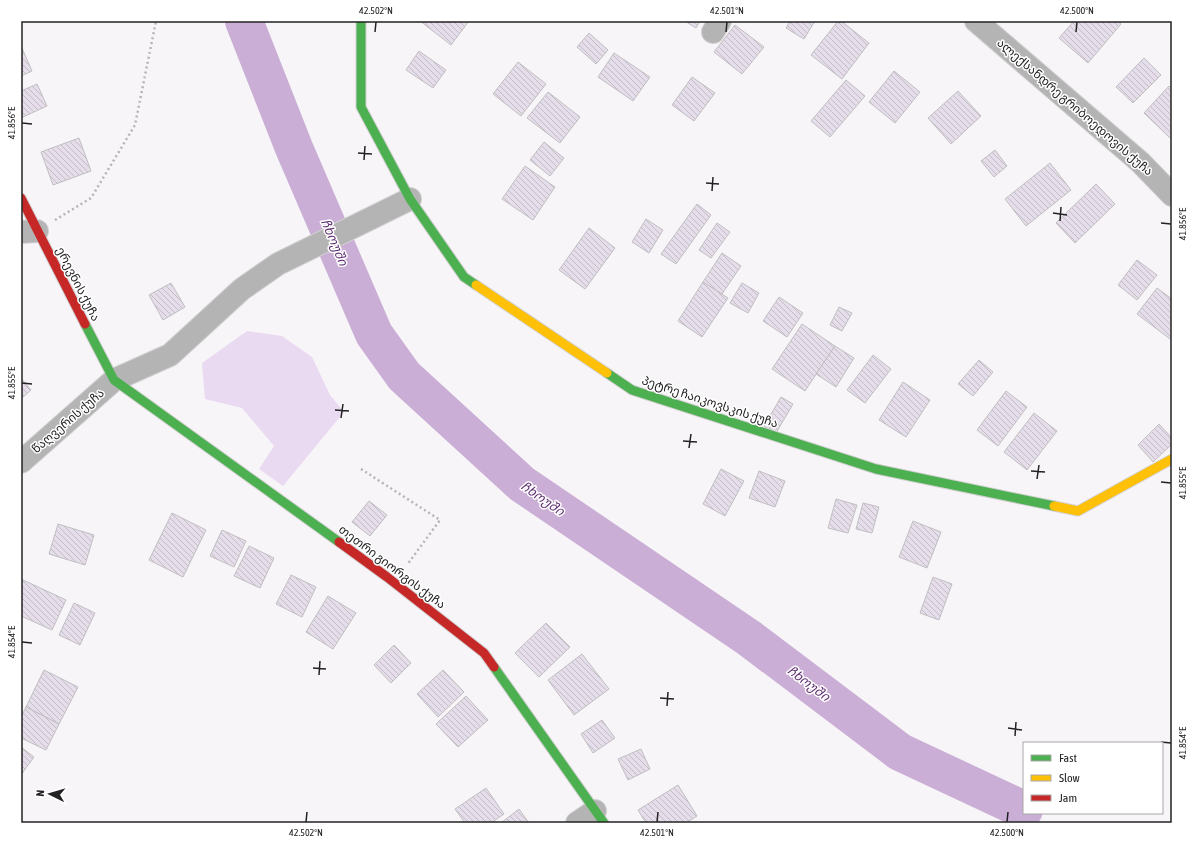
<svg xmlns="http://www.w3.org/2000/svg" width="1193" height="844" font-family="'Asap Condensed','Noto Sans Georgian',sans-serif">
  <style>
    .green { fill: #eadaf1 }
    .lines { fill: none; stroke-linecap: round; stroke-linejoin: round }
    .river { stroke: #caaed5; stroke-width: 38 }
    .building { fill: url(#building-back-hatch); stroke: #c0bfc1 }
    .street-casing { stroke: #d1d0d1; stroke-width: 24 }
    .fast-casing { stroke: #d1d0d1; stroke-width: 11 }
    .slow-casing { stroke: #d1d0d1; stroke-width: 11 }
    .jam-casing { stroke: #d1d0d1; stroke-width: 11 }
    .path { stroke: #b6b4b7; stroke-width: 2.5; stroke-dasharray: 2 3; stroke-linecap: butt }
    .street { stroke: #b4b4b4; stroke-width: 22 }
    .fast { stroke: #4caf50; stroke-width: 9 }
    .slow { stroke: #ffc107; stroke-width: 9 }
    .jam { stroke: #c62828; stroke-width: 9 }
    .ticks { fill: none; stroke: #232223; stroke-width: 1.5 }
    .labels { text-anchor: middle; stroke-width: 3; stroke-linejoin: round; paint-order: stroke }
    .street-label { font-size: 12px; fill: #232223; stroke: #fff }
    .water-label { font-size: 13px; font-style: italic; fill: #603072; stroke: #fff }
    .neatline { fill: none; stroke: #232223; stroke-width: 1.5 }
    .ticks-label { font-size: 10px; text-anchor: middle; fill: #232223 }
  </style>
  <defs>
    <pattern id="building-back-hatch" width="6" height="6" patternUnits="userSpaceOnUse"><rect width="6" height="6" fill="#e5dde9"/><path d="M-1 5l2 2M0 0l6 6M5-1l2 2" fill="none" stroke="#c4bdc8"/></pattern>
  </defs>
  <rect width="100%" height="100%" fill="#f7f5f8"/>
  <polygon class="green" points="247,331 282,336 312,357 330,395 344,412 283,486 259,469 274,446 242,408 205,399 202,363"/>
  <g class="lines">
    <polyline class="river" points="244,21 294,148 374,334 404,376 522,484 749,638 900,752 1024,810"/>
  </g>
  <g class="building">
    <polygon points="420,21 469,21 451,45"/>
    <polygon points="685,21 700,21 696,28"/>
    <polygon points="790,21 815,21 804,39 786,28"/>
    <polygon points="838,21 841,21 869,43 842,79 811,55"/>
    <polygon points="1074,21 1117,21 1121,24 1088,63 1059,38"/>
    <polygon points="735,25 764,47 742,74 714,52"/>
    <polygon points="589,33 608,50 596,64 577,47"/>
    <polygon points="22,48 32,71 21,76 21,49"/>
    <polygon points="419,51 446,70 433,88 406,70"/>
    <polygon points="614,53 650,77 633,101 598,77"/>
    <polygon points="1144,58 1161,75 1133,103 1116,87"/>
    <polygon points="518,62 546,84 521,116 493,94"/>
    <polygon points="894,71 920,92 895,123 869,102"/>
    <polygon points="692,77 715,93 694,121 672,105"/>
    <polygon points="846,80 865,96 830,137 811,121"/>
    <polygon points="37,84 47,106 23,117 21,113 21,91"/>
    <polygon points="1169,86 1172,89 1172,136 1170,138 1144,113"/>
    <polygon points="958,91 981,116 951,144 928,118"/>
    <polygon points="548,92 580,117 560,143 527,118"/>
    <polygon points="79,138 91,171 53,185 41,152"/>
    <polygon points="544,142 564,158 550,176 530,160"/>
    <polygon points="995,150 1007,166 994,177 981,161"/>
    <polygon points="1050,163 1071,190 1026,226 1005,199"/>
    <polygon points="525,166 555,187 533,220 502,199"/>
    <polygon points="1096,184 1115,204 1075,243 1056,223"/>
    <polygon points="697,204 711,215 676,264 661,254"/>
    <polygon points="646,219 663,230 649,253 632,242"/>
    <polygon points="717,223 730,232 711,258 699,250"/>
    <polygon points="589,228 615,248 585,289 559,270"/>
    <polygon points="722,253 741,266 722,294 703,282"/>
    <polygon points="1137,260 1157,275 1137,300 1118,285"/>
    <polygon points="703,282 728,298 702,337 678,321"/>
    <polygon points="171,283 185,307 163,320 149,295"/>
    <polygon points="742,283 759,293 748,313 730,303"/>
    <polygon points="1157,288 1172,299 1172,337 1170,339 1137,314"/>
    <polygon points="779,297 803,313 787,337 763,321"/>
    <polygon points="839,307 852,313 842,331 830,325"/>
    <polygon points="802,324 835,346 805,391 772,369"/>
    <polygon points="835,346 854,358 836,387 816,374"/>
    <polygon points="873,355 891,369 865,403 847,390"/>
    <polygon points="979,360 993,372 973,396 958,384"/>
    <polygon points="21,378 31,390 21,399"/>
    <polygon points="903,382 930,400 906,437 879,420"/>
    <polygon points="1006,391 1027,407 998,446 977,430"/>
    <polygon points="781,397 793,404 776,433 764,426"/>
    <polygon points="1034,413 1057,431 1027,470 1004,452"/>
    <polygon points="1159,424 1172,438 1172,444 1153,462 1138,445"/>
    <polygon points="721,469 744,481 725,516 703,504"/>
    <polygon points="759,471 785,481 775,507 749,498"/>
    <polygon points="836,499 857,505 848,533 828,528"/>
    <polygon points="369,501 387,515 370,536 352,522"/>
    <polygon points="863,503 879,507 872,533 856,529"/>
    <polygon points="172,513 206,530 183,577 149,560"/>
    <polygon points="913,521 941,532 927,568 899,557"/>
    <polygon points="58,524 94,535 85,565 49,554"/>
    <polygon points="222,530 246,541 234,567 210,556"/>
    <polygon points="249,546 274,558 260,588 234,576"/>
    <polygon points="291,575 316,587 302,617 276,604"/>
    <polygon points="933,577 952,584 939,620 920,613"/>
    <polygon points="21,579 66,600 52,630 21,616"/>
    <polygon points="328,596 356,613 333,649 306,632"/>
    <polygon points="74,603 95,613 80,645 59,635"/>
    <polygon points="546,623 570,647 539,677 515,653"/>
    <polygon points="394,645 411,663 391,683 374,665"/>
    <polygon points="582,654 609,689 574,715 548,680"/>
    <polygon points="44,670 78,687 59,724 26,707"/>
    <polygon points="443,670 464,692 438,717 417,694"/>
    <polygon points="466,696 488,720 458,747 436,724"/>
    <polygon points="26,707 59,724 46,750 21,738 21,717"/>
    <polygon points="602,720 615,738 593,753 581,734"/>
    <polygon points="21,747 34,757 21,775"/>
    <polygon points="641,749 650,769 628,780 618,759"/>
    <polygon points="678,785 697,816 686,823 646,823 638,810"/>
    <polygon points="486,788 504,814 491,823 465,823 455,809"/>
    <polygon points="519,809 529,823 501,823"/>
  </g>
  <g class="lines">
    <g class="street-casing">
      <g id="street">
        <polyline points="976,21 1140,162 1172,195"/>
        <polyline points="713,32 720,21"/>
        <polyline points="21,232 37,231"/>
        <polyline points="21,462 114,380 170,355 242,289 278,264 410,199"/>
        <polyline points="577,823 595,811"/>
      </g>
    </g>
    <g class="fast-casing">
      <g id="fast">
        <polyline points="361,21 361,107 410,199 464,277 476,285"/>
        <polyline points="85,324 114,380 339,542"/>
        <polyline points="607,373 632,390 876,469 1054,506"/>
        <polyline points="494,667 604,823"/>
      </g>
    </g>
    <g class="slow-casing">
      <g id="slow">
        <polyline points="476,285 607,373"/>
        <polyline points="1054,506 1078,511 1172,459"/>
      </g>
    </g>
    <g class="jam-casing">
      <g id="jam">
        <polyline points="21,198 85,324"/>
        <polyline points="339,542 387,577 484,653 494,667"/>
      </g>
    </g>
    <g class="path">
      <polyline points="55,220 91,198 135,125 156,21"/>
      <polyline points="361,469 440,520 407,565"/>
    </g>
    <use href="#street" class="street"/>
    <use href="#fast" class="fast"/>
    <use href="#slow" class="slow"/>
    <use href="#jam" class="jam"/>
  </g>
  <path class="ticks" d="M 375,32 L 376,22M 726,32 L 727,22M 1076,32 L 1077,22M 22,123 L 32,124M 358,153 L 372,154M 364,160 L 365,146M 706,183 L 719,184M 712,191 L 713,177M 1053,213 L 1067,215M 1060,221 L 1061,207M 1161,223 L 1171,224M 22,383 L 32,384M 335,410 L 349,411M 341,418 L 343,404M 683,441 L 697,442M 689,448 L 691,434M 1031,471 L 1045,472M 1037,479 L 1039,465M 1161,482 L 1171,483M 22,642 L 32,643M 313,668 L 326,669M 319,675 L 320,661M 660,698 L 674,699M 667,706 L 668,692M 1008,728 L 1022,730M 1015,736 L 1016,722M 1161,742 L 1171,743M 306,822 L 307,812M 657,822 L 658,812M 1007,822 L 1008,812"/>
  <g class="labels">
    <g class="street-label">
      <text transform="translate(1075 107) rotate(41)" y="4">ალექსანდრე გრიბოედოვის ქუჩა</text>
      <text transform="translate(78 284) rotate(63)" y="4">ერევნის ქუჩა</text>
      <text transform="translate(710 402) rotate(18)" y="4">პეტრე ჩაიკოვსკის ქუჩა</text>
      <text transform="translate(68 421) rotate(-41)" y="4">წაღვერის ქუჩა</text>
      <text transform="translate(392 567) rotate(37)" y="4">თეთრი გიორგის ქუჩა</text>
    </g>
    <g class="water-label">
      <text transform="translate(335 242) rotate(67)" y="5">ჩხოუში</text>
      <text transform="translate(543 498) rotate(35)" y="5">ჩხოუში</text>
      <text transform="translate(809 683) rotate(37)" y="5">ჩხოუში</text>
    </g>
  </g>
  <rect width="1193" height="844" fill="none" stroke="#ffffff" stroke-width="44"/>
  <rect x="1023" y="742" width="140" height="72" fill="#ffffff" stroke="#a7a7a7"/>
  <rect x="1031" y="755" width="20" height="6" fill="#4caf50" stroke="#a7a7a7"/>
  <text x="1059" y="762" font-size="12" fill="#232223">Fast</text>
  <rect x="1031" y="775" width="20" height="6" fill="#ffc107" stroke="#a7a7a7"/>
  <text x="1059" y="782" font-size="12" fill="#232223">Slow</text>
  <rect x="1031" y="795" width="20" height="6" fill="#c62828" stroke="#a7a7a7"/>
  <text x="1059" y="802" font-size="12" fill="#232223">Jam</text>
  <g transform="translate(50 794) rotate(275)" stroke="#ffffff" stroke-width="3" paint-order="stroke">
  <path d="M0-3L7 15L0 10L-7 15Z" fill="#232223"/>
  <text y="-6" font-size="11" font-weight="bold" text-anchor="middle" fill="#232223">N</text>
  </g>
  <rect x="22" y="22" width="1149" height="800" class="neatline"/>
  <g class="ticks-label">
    <text x="376" y="14">42.502°N</text>
    <text x="727" y="14">42.501°N</text>
    <text x="1077" y="14">42.500°N</text>
    <text transform="translate(11 123) rotate(-90)" y="4">41.856°E</text>
    <text transform="translate(1182 224) rotate(-90)" y="4">41.856°E</text>
    <text transform="translate(11 383) rotate(-90)" y="4">41.855°E</text>
    <text transform="translate(1182 483) rotate(-90)" y="4">41.855°E</text>
    <text transform="translate(11 642) rotate(-90)" y="4">41.854°E</text>
    <text transform="translate(1182 743) rotate(-90)" y="4">41.854°E</text>
    <text x="306" y="836">42.502°N</text>
    <text x="657" y="836">42.501°N</text>
    <text x="1007" y="836">42.500°N</text>
  </g>
</svg>
